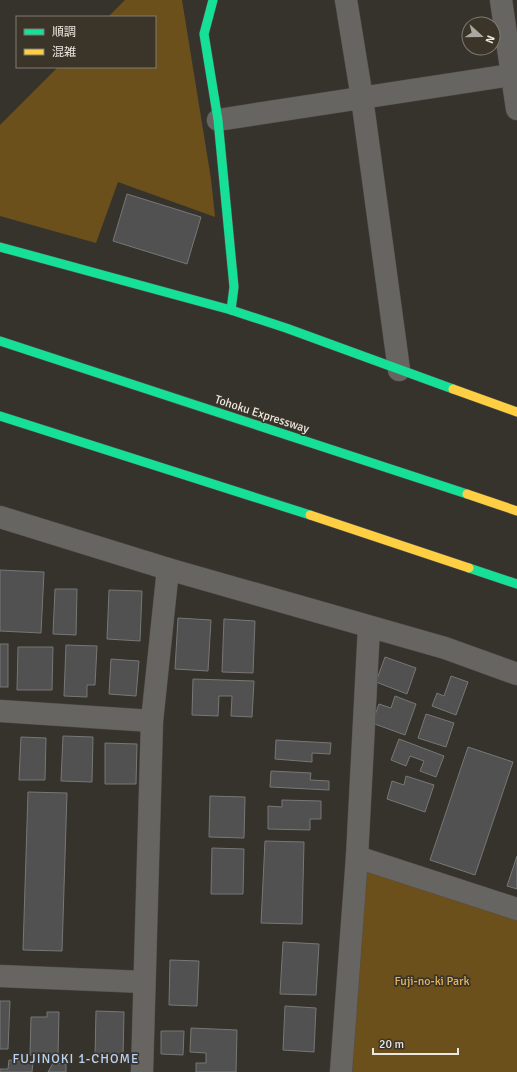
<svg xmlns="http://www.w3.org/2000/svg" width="517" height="1072" font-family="Signika,'Noto Sans JP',sans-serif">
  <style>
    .green { fill: #6c501b }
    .building { fill: #525151; stroke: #777776 }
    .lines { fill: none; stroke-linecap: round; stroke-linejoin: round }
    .street-casing { stroke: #534f4b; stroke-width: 23 }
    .fast-casing { stroke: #534f4b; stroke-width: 10 }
    .slow-casing { stroke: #534f4b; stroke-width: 10 }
    .street { stroke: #676561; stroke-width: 22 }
    .fast { stroke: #16e098; stroke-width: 9 }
    .slow { stroke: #ffcf43; stroke-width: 9 }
    .labels { text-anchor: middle; stroke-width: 3.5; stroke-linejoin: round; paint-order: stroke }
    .street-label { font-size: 12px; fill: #eae6e0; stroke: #3a3429 }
    .park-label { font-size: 12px; fill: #e6b65f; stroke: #3a3429 }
    .neighbourhood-label { font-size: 13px; letter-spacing: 1px; fill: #b9d4fa; stroke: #3a3429 }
  </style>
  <rect width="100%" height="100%" fill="#36332d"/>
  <g class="green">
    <polygon points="125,0 182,0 211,179 215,217 118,182 96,243 0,216 0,125 58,67 155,67 155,17 108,17"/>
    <polygon points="357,857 517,909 517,1072 341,1072"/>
  </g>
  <g class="building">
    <polygon points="127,194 201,217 187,264 113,241"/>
    <polygon points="0,570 44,572 41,633 0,631"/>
    <polygon points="55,589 77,589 76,635 53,634"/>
    <polygon points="109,590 142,591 140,641 107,639"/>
    <polygon points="178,618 211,620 208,671 175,669"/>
    <polygon points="224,619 255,621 253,673 222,672"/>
    <rect x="0" y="644" width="8" height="43"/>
    <polygon points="66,645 97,646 95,685 87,685 87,697 64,696"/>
    <polygon points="18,647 53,647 52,690 17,690"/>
    <polygon points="385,657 416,668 407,694 376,682"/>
    <polygon points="111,659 139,661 136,696 109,694"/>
    <polygon points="451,676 468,682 456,715 432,706 437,693 444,696"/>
    <polygon points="193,679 254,681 252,717 231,716 232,696 219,696 218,716 192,715"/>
    <polygon points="395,696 416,704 405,735 372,723 379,704 391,708"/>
    <polygon points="426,714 454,723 446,747 418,738"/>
    <polygon points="63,736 93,737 92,782 61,781"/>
    <polygon points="21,737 46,738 45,780 19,780"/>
    <polygon points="399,739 444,756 436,777 420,771 424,761 410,756 406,766 391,760"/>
    <polygon points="276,740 331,743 330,754 312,753 312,762 275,759"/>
    <polygon points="105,743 137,744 136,784 105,784"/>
    <polygon points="468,747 513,762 475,875 430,860"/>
    <polygon points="271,771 311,773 310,780 329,781 329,790 270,787"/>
    <polygon points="406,776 434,785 425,812 387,799 392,781 404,785"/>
    <polygon points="28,792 67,793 62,951 23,950"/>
    <polygon points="210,796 245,797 244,838 209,837"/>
    <polygon points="282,800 321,801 321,819 310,819 310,830 268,829 268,806 282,807"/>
    <polygon points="265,841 304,842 302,924 261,923"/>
    <polygon points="212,848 244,849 243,894 211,894"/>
    <polygon points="517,856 517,889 507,886"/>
    <polygon points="283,942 319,944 316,995 280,994"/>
    <polygon points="170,960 199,961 197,1006 169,1005"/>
    <polygon points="0,1001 10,1001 8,1049 0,1049"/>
    <polygon points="285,1006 316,1008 314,1052 283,1050"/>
    <polygon points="96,1011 124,1012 123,1057 95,1057"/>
    <polygon points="47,1012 59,1012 58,1056 30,1055 31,1017 47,1017"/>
    <polygon points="191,1028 237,1030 236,1072 196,1072 196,1063 206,1063 206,1053 190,1052"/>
    <polygon points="161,1031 184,1031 183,1055 161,1054"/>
    <polygon points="9,1060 33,1062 32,1072 0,1072 0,1069 8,1069"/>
    <polygon points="53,1063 66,1064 66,1072 48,1072"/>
  </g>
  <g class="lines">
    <g class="street-casing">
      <g id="street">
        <polyline points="346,0 362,98 399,370"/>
        <polyline points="501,0 517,109"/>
        <polyline points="218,120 517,74"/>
        <polyline points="0,517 168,569 445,648 517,674"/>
        <polyline points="0,711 152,721"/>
        <polyline points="357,857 517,909"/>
        <polyline points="0,976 144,982"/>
        <polyline points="142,1072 152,721 168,569"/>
        <polyline points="341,1072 357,857 369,627"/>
      </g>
    </g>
    <g class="fast-casing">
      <g id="fast">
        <polyline points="213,0 204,34 218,120 234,287 231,310"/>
        <polyline points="0,247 231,310 286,328 453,389"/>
        <polyline points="0,341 467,494"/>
        <polyline points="0,416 310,515"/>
        <polyline points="469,568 517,584"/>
      </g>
    </g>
    <g class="slow-casing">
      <g id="slow">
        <polyline points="453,389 517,412"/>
        <polyline points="467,494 517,511"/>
        <polyline points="310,515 469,568"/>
      </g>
    </g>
    <use href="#street" class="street"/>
    <use href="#fast" class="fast"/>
    <use href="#slow" class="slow"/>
  </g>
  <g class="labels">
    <g class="street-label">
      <text transform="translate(262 414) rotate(18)" y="4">Tohoku Expressway</text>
    </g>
    <g class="park-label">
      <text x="432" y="985">Fuji-no-ki Park</text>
    </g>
    <g class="neighbourhood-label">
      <text x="76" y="1063">FUJINOKI 1-CHOME</text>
    </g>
  </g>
  <rect x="16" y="16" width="140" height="52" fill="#3a3429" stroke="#807b72"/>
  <rect x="24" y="29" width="20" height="6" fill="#16e098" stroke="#807b72"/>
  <text x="52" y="36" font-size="12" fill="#eae6e0">順調</text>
  <rect x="24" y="49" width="20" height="6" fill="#ffcf43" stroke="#807b72"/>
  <text x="52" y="56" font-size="12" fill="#eae6e0">混雑</text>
  <g transform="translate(481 36) rotate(111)"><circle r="19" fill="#3a3429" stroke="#807b72"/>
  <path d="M0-3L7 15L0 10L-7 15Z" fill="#aba7a1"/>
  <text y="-6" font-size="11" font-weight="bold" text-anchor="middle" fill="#eae6e0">N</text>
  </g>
  <path d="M373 1048v6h85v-6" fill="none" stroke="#eae6e0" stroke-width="2"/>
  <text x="379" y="1048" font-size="12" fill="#eae6e0" stroke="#3a3429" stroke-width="3" paint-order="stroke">20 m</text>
</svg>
